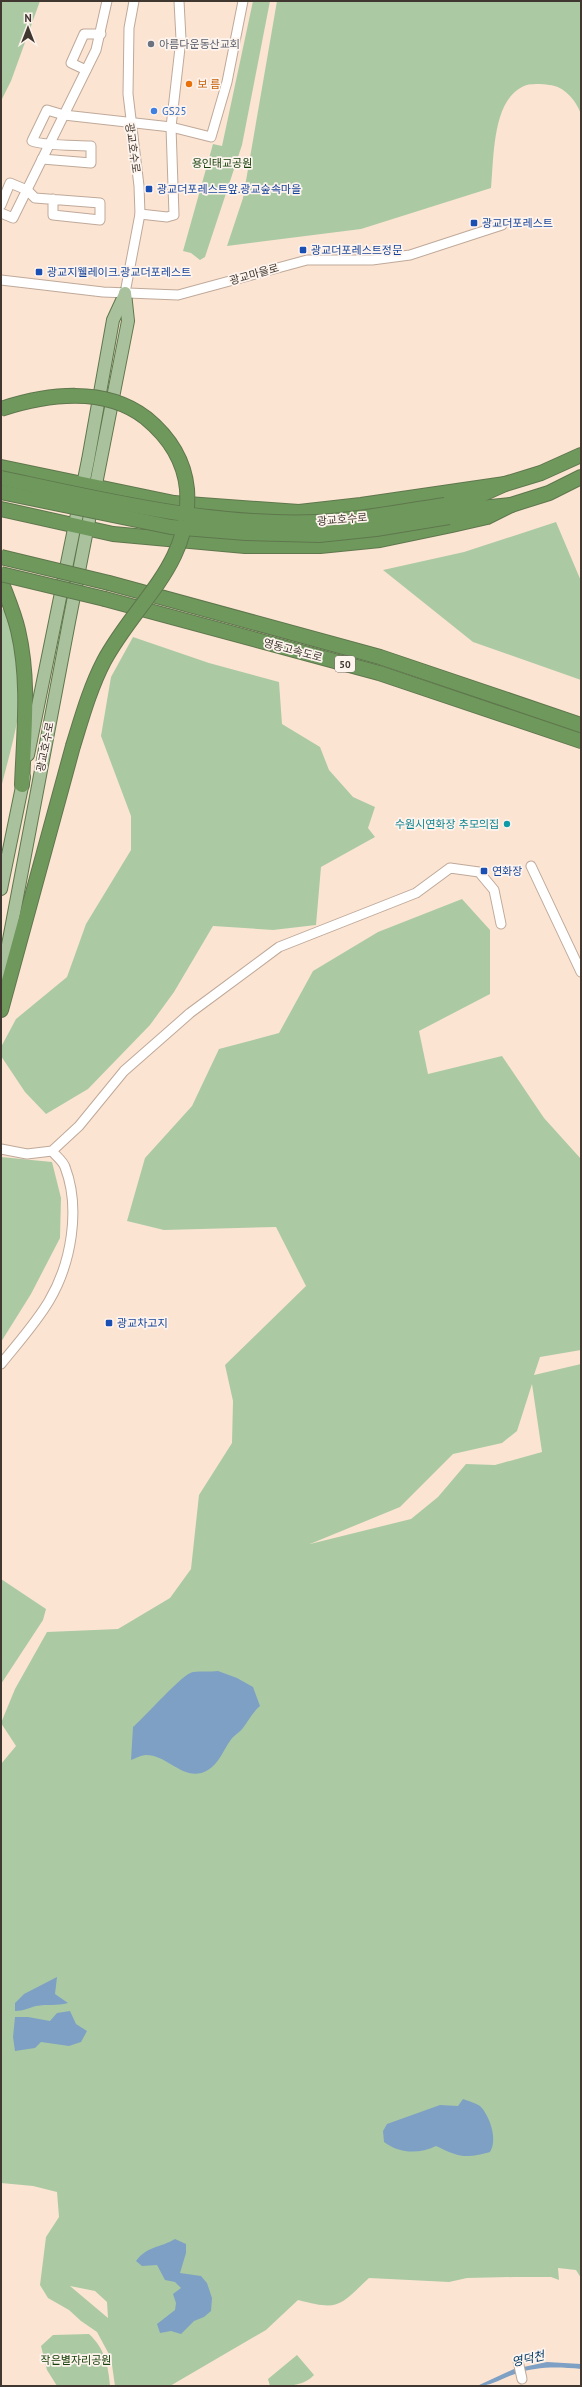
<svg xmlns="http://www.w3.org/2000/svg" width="582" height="2387" font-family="'PT Sans','Noto Sans KR',sans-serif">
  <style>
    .green { fill: #abcaa4; fill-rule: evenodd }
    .water { fill: #7ea0c4 }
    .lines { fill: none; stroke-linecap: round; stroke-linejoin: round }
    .minor-casing { stroke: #bfa999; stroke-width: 11 }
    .major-casing { stroke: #5f774d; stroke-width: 14 }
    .highway-casing { stroke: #5f774d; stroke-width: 16 }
    .minor { stroke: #fff; stroke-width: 9 }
    .major { stroke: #a9c29d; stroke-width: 12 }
    .highway { stroke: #6f995c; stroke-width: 14 }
    .highway-bridge-casing { stroke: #5f774d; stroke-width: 16; stroke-linecap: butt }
    .highway-bridge { stroke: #6f995c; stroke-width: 14 }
    .worship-dot { fill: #6b7280; stroke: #fef4ee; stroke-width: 1.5 }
    .food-dot { fill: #e8710a; stroke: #fef4ee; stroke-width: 1.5 }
    .shop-dot { fill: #3f7fe0; stroke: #fef4ee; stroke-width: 1.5 }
    .transit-dot { fill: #1a4fb4; stroke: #fef4ee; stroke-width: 1.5 }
    .culture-dot { fill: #0f9aa8; stroke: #fef4ee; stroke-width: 1.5 }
    .labels { text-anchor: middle; stroke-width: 3.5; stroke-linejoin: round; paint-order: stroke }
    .shield { fill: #fef4ee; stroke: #7a706a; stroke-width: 1 }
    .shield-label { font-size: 10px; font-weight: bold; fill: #413731 }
    .worship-label { font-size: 11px; fill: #5b616d; stroke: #fef4ee; text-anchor: start }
    .food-label { font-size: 11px; fill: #c56008; stroke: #fef4ee; text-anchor: start }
    .shop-label { font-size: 11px; fill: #366cbe; stroke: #fef4ee; text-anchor: start }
    .street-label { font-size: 11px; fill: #413731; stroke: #fef4ee }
    .park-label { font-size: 11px; fill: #16410a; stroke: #fef4ee }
    .transit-label { font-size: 11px; fill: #164399; stroke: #fef4ee; text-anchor: start }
    .culture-label { font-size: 11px; fill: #0d838f; stroke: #fef4ee; text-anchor: end }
    .water-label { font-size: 12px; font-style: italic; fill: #033c69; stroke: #fef4ee }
  </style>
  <rect width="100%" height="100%" fill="#fce4d3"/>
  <g class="green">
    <polygon points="1,1 40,1 11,81 1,101"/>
    <polygon points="253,1 270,1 242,145 205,257 200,260 191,253 183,251 213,144 222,146"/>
    <path d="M 277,1 L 581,1 L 581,114 C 576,100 564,86 549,85 C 541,84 529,83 522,87 C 492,102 494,159 491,188 L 361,229 L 227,246 L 243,198 Z"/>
    <polygon points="556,522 581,581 581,680 473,642 383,570 464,552"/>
    <path d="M 1,609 L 6,610 C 15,644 24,681 18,716 C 14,740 7,764 1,788 Z"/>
    <polygon points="133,637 209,663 279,682 282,724 320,747 329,770 353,797 375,807 368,828 375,837 321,867 316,925 273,930 213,926 174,992 150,1025 88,1089 46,1114 25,1092 1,1056 1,1047 16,1019 67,977 86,924 131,850 131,816 101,736 111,677"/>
    <path d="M 462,899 L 490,930 L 490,994 L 419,1031 L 428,1074 L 502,1056 L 544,1118 L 581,1159 L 581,1350 L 540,1357 L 534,1375 L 581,1364 L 581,2278 L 576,2270 L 558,2268 L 559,2280 L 551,2277 L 514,2277 L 467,2278 L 449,2282 L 369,2278 C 339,2306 340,2311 298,2300 L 266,2330 L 170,2386 L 115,2386 L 111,2358 L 97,2332 L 81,2321 L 69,2310 L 48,2298 L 40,2285 L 46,2237 L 59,2217 L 57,2192 L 33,2186 L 1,2183 L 1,1764 L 16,1746 L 1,1723 L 15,1689 L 47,1632 L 118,1629 L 170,1598 L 191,1569 L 199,1495 L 232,1443 L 233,1401 L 225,1365 L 306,1286 L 276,1227 L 164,1230 L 127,1221 L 145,1158 L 192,1106 L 219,1049 L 279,1033 L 313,971 L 378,932 ZM 532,1384 L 542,1452 L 495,1465 L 466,1464 L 438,1497 L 411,1519 L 310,1544 L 400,1507 L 453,1454 L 502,1443 L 517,1431 ZM 70,2286 L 95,2291 L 107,2302 L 108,2318 Z"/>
    <polygon points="1,1157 52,1162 61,1198 60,1238 31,1294 1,1342"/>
    <polygon points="1,1579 46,1609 43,1620 1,1684"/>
    <path d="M 89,2334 C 105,2349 108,2365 110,2386 L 57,2386 L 47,2370 L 41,2346 L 53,2335 Z"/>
    <path d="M 297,2355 L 314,2375 C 303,2387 287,2386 270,2386 L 268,2379 Z"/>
  </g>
  <g class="water">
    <path d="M 218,1671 L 237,1678 L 253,1687 L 260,1706 C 252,1713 249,1720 243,1728 C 239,1733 233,1736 230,1741 C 223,1751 219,1763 208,1770 C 185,1784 169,1755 146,1755 C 142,1755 136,1758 131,1760 L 133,1727 C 145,1717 183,1673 193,1672 C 202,1671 210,1672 218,1671 Z"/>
    <path d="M 57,1977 L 55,1994 L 68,2003 C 57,2006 47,2004 36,2006 C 28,2008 24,2011 15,2011 L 15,2003 L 24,1994 Z"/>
    <polygon points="70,2011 76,2024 87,2031 81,2042 69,2046 41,2042 35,2048 15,2051 13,2037 15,2017 28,2017 50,2021 57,2013"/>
    <path d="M 463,2099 C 468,2101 476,2103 480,2106 C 490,2116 498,2140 490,2152 C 465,2159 459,2157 436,2146 C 419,2154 400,2154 384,2142 L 383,2131 L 387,2124 L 440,2105 L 458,2106 Z"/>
    <path d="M 175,2239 L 186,2244 L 186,2253 L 180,2273 L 201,2276 L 207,2283 L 212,2298 L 211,2311 L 204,2317 L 194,2321 L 181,2334 L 171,2331 L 160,2333 L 157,2324 L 175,2310 L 176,2303 L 173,2294 L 181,2288 L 175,2282 L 165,2280 L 157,2265 L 142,2266 L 136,2261 C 147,2246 160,2248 175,2239 Z"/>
    <path d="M 547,2362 L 581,2364 L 581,2369 C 559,2367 537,2366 515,2374 C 501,2378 492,2386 477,2386 L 514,2369 Z"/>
  </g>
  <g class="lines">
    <g class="minor-casing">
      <g id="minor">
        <polyline points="86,70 71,63 84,34 101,34"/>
        <path d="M 42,159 L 91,163 L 91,146 C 75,145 44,146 32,141 L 47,110 L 64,115 L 171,127 L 211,137 L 227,82 L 243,1"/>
        <polyline points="1,205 10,183 27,190 35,198 100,203 100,220 53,215 53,199"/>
        <polyline points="1,213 13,218 96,50 107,1"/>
        <polyline points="140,214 167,217 174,215 171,127 181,39 179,1"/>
        <polyline points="1,280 103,292 178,295 307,260 372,260 410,255 502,225"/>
        <polyline points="125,293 140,214 139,186 128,94 129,28 134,1"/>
        <polyline points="531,866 581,972"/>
        <polyline points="1,1149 27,1154 52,1151 79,1126 124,1071 190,1013 279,947 416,893 450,868 479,872 494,890 501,924"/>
        <path d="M 1,1364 C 17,1344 36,1323 49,1301 C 71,1264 81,1209 65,1167 C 63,1161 56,1156 52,1151"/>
        <polyline points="518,2361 522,2379"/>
      </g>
    </g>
    <g class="major-casing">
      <g id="major">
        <polyline points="28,755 88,460 113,320 125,294"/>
        <polyline points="1,889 24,777"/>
        <polyline points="1,982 69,622 128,321 125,293"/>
      </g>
    </g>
    <g class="highway-casing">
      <g id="highway">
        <polyline points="1,467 174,503 299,512 361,505 505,484"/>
        <polyline points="445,505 476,497 505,484 541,473 581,455"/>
        <polyline points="1,509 113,534 245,546 320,546 380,540 452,525 487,517 511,505"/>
        <polyline points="454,515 481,508 511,505 549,493 581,477"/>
        <path d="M 1,581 C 7,597 14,613 18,630 C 30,681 24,733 22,785"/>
        <polyline points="109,583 380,657 581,725"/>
        <polyline points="105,599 379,673 581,741"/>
        <polyline points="1,1010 73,746"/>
      </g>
    </g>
    <use href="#minor" class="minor"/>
    <use href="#major" class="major"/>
    <use href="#highway" class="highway"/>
    <g class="highway-bridge-casing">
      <g id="highway-bridge">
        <path d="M 1,409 C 47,394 105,386 146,418 C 168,436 184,459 187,489 C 192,565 137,600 104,661 C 90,688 82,717 73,746"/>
        <path d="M 1,478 C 104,500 210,526 316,522 C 359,520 402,511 445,505"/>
        <polyline points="1,492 171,527 246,533 319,535 376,529 449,517"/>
        <polyline points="1,557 109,583"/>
        <polyline points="1,574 105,599"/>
      </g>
    </g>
    <use href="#highway-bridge" class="highway-bridge"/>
  </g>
  <circle class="worship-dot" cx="151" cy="44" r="4"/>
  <circle class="food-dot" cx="189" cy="84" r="4"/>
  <circle class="shop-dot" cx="154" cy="111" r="4"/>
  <g class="transit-dot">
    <rect x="145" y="185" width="8" height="8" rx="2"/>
    <rect x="470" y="219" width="8" height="8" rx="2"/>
    <rect x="299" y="246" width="8" height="8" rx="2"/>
    <rect x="35" y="268" width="8" height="8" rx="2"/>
    <rect x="480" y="867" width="8" height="8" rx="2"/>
    <rect x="105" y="1319" width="8" height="8" rx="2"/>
  </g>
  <circle class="culture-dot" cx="507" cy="824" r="4"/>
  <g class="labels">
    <rect class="shield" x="335" y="656" width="20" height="16" rx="3"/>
    <g class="shield-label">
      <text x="345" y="668">50</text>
    </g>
    <g class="worship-label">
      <text x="159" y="48">아름다운동산교회</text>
    </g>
    <g class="food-label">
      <text x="197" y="88">보 름</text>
    </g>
    <g class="shop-label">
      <text x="162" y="115">GS25</text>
    </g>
    <g class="street-label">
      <text transform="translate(133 148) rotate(82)" y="4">광교호수로</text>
      <text transform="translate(254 274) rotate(-16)" y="4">광교마을로</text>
      <text transform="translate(342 519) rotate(-5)" y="4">광교호수로</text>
      <text transform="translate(293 650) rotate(15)" y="4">영동고속도로</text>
      <text transform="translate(45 747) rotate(-79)" y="4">광교호수로</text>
    </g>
    <g class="park-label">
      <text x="222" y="167">용인태교공원</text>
      <text x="76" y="2364">작은별자리공원</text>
    </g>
    <g class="transit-label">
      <text x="157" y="193">광교더포레스트앞.광교숲속마을</text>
      <text x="482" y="227">광교더포레스트</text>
      <text x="311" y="254">광교더포레스트정문</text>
      <text x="47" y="276">광교지웰레이크.광교더포레스트</text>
      <text x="492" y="875">연화장</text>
      <text x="117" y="1327">광교차고지</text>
    </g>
    <g class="culture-label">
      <text x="499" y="828">수원시연화장 추모의집</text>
    </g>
    <g class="water-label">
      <text transform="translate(528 2359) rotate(-13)" y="4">영덕천</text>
    </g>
  </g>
  <rect width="582" height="2387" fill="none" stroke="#413731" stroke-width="4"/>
  <g transform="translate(28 28)" stroke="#fef4ee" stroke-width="3" paint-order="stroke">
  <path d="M0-3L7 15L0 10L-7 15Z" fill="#413731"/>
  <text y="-6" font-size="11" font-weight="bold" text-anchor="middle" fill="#413731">N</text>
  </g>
</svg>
